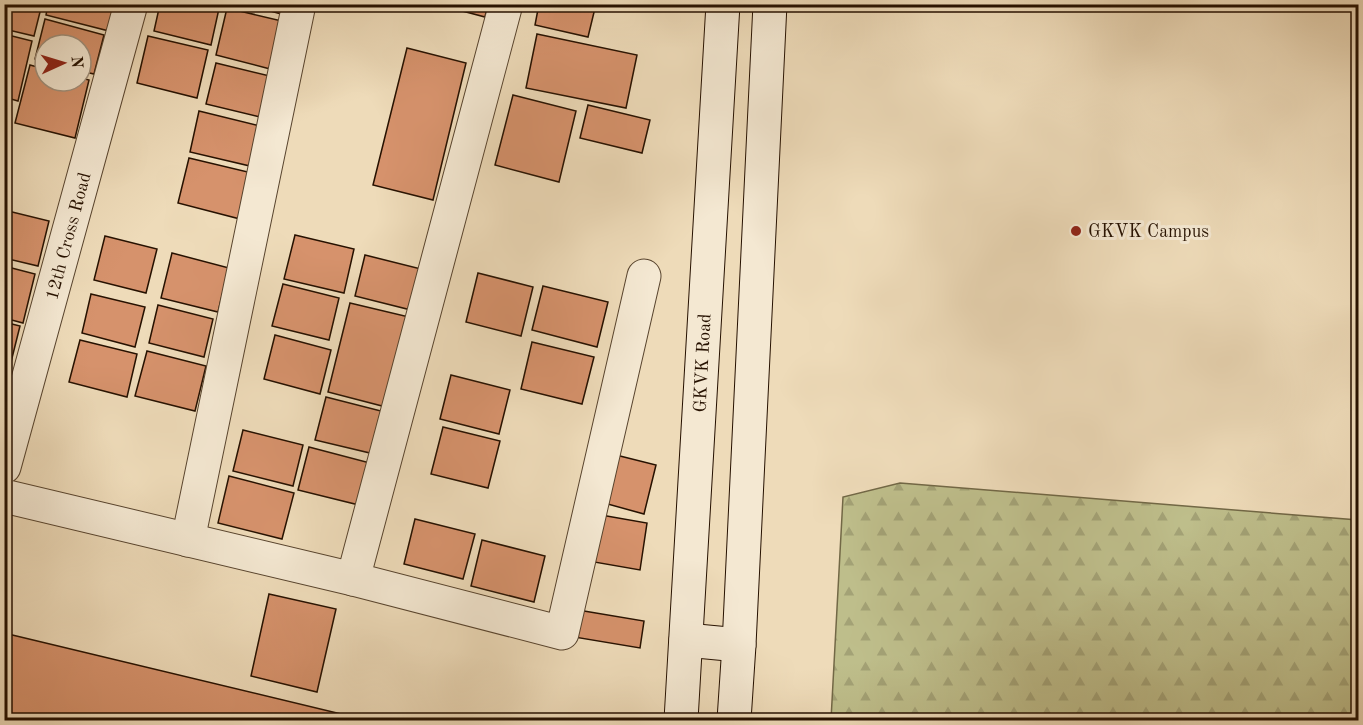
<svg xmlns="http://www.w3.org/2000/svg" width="1363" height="725" font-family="'Old Standard TT',serif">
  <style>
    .forest { fill: url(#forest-firs); stroke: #726846; stroke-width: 1.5 }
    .building { fill: #d6926c; stroke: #261100; stroke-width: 1.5 }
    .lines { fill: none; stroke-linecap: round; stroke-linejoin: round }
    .street-casing { stroke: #58442e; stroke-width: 35 }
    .secondary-casing { stroke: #261100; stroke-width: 35 }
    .street { stroke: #f4e8d2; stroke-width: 33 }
    .secondary { stroke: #f4e8d2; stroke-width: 33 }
    .poi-dot { fill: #8f2418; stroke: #f4e8d2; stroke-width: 2 }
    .labels { text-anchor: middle; stroke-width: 6; stroke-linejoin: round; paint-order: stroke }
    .poi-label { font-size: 18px; fill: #261100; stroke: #f4e8d2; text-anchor: start }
    .street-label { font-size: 18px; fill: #261100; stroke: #f4e8d2 }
  </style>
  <defs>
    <pattern id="forest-firs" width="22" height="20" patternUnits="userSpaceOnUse" patternTransform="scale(1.5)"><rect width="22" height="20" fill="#bebe8b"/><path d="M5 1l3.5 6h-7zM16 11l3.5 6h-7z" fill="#a3a276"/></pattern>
  </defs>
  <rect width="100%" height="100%" fill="#eedbb9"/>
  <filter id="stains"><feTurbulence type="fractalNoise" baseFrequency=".00333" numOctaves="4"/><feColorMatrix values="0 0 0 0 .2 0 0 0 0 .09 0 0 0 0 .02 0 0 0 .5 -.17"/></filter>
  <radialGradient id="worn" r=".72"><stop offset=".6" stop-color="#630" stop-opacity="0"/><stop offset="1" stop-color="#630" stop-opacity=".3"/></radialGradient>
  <polygon class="forest" points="900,483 1358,520 1358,720 831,720 843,497"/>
  <g class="building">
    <polygon points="4,4 42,4 34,36 4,29"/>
    <polygon points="48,4 116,4 109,31 46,15"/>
    <polygon points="160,4 220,4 211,45 154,31"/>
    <polygon points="245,4 288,4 285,15"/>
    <polygon points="436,4 488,4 485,17"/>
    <polygon points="539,4 596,4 588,37 535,25"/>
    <polygon points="227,8 286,22 274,70 216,55"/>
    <polygon points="45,19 104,35 94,74 81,71 81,45 45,45 45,62 35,59"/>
    <polygon points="4,34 32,41 18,101 4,97"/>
    <polygon points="537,34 637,55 626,108 526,88"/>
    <polygon points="148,36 208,50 197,98 137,83"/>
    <polygon points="407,48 466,63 433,200 373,185"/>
    <polygon points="216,63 274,77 264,118 206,104"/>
    <polygon points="30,65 45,69 45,81 81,81 81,78 89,80 75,138 15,123"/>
    <polygon points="513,95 576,111 559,182 495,165"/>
    <polygon points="588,105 650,120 642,153 580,138"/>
    <polygon points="199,111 260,126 250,166 190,152"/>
    <polygon points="189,158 252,173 240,219 178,203"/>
    <polygon points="4,210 49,221 38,266 4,258"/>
    <polygon points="295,235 354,249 344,293 284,279"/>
    <polygon points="105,236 157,249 146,293 94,280"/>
    <polygon points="172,253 229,268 218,312 161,298"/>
    <polygon points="365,255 421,269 411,310 355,296"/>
    <polygon points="4,266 35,274 23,323 4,318"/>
    <polygon points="478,273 533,287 521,336 466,322"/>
    <polygon points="283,284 339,298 329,340 272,326"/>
    <polygon points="543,286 608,302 597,347 532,330"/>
    <polygon points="91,294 145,307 135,347 82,333"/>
    <polygon points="350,303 409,317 386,407 328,392"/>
    <polygon points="158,305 213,319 204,357 149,343"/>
    <polygon points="4,322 20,326 8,374 4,373"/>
    <polygon points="275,335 331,350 320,394 264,379"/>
    <polygon points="80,340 137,354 127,397 69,382"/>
    <polygon points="532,342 594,357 582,404 521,389"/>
    <polygon points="147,351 206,366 195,411 135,396"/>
    <polygon points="451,375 510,390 499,434 440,419"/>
    <polygon points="326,397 381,411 370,453 315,440"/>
    <polygon points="443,427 500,441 488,488 431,474"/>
    <polygon points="243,430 303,445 293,486 233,471"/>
    <polygon points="309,447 370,463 359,505 298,490"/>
    <polygon points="616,455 656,465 644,514 604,503"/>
    <polygon points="229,476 294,493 282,539 218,523"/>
    <polygon points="601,515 647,523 640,570 594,562"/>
    <polygon points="415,519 475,534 463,579 404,564"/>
    <polygon points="482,540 545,556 534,602 471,586"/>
    <polygon points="269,594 336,609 317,692 251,676"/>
    <polygon points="578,610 644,621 640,648 574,637"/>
    <polygon points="4,633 366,720 4,720"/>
  </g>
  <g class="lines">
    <g class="street-casing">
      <g id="street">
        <polyline points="4,467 131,4"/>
        <polyline points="4,496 353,579 562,633 644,276"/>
        <polyline points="188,540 299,4"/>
        <polyline points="353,579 506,4"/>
      </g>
    </g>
    <g class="secondary-casing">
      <g id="secondary">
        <polyline points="686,640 739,645"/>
        <polyline points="681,720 723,4"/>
        <polyline points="734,720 739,645 770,4"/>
      </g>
    </g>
    <use href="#street" class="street"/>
    <use href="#secondary" class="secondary"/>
  </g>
  <circle class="poi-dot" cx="1076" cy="231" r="6"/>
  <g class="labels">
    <g class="poi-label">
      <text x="1088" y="237">GKVK Campus</text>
    </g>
    <g class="street-label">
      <text transform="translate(68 236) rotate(-75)" y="6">12th Cross Road</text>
      <text transform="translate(702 363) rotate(-87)" y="6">GKVK Road</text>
    </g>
  </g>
  <rect width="1363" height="725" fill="none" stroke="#eedbb9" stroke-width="24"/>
  <rect x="6" y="6" width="1351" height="713" fill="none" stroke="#261100" stroke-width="3"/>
  <rect x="12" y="12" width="1339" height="701" fill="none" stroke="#261100" stroke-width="1.5"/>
  <g transform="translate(63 63) rotate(86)"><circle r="28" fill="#f4e8d2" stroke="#a2927e" stroke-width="1.5"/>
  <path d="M0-4.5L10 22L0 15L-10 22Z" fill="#8f2418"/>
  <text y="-9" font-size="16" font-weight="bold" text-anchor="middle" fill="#261100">N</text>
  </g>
  <rect width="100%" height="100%" filter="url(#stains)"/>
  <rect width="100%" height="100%" fill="url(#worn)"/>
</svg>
